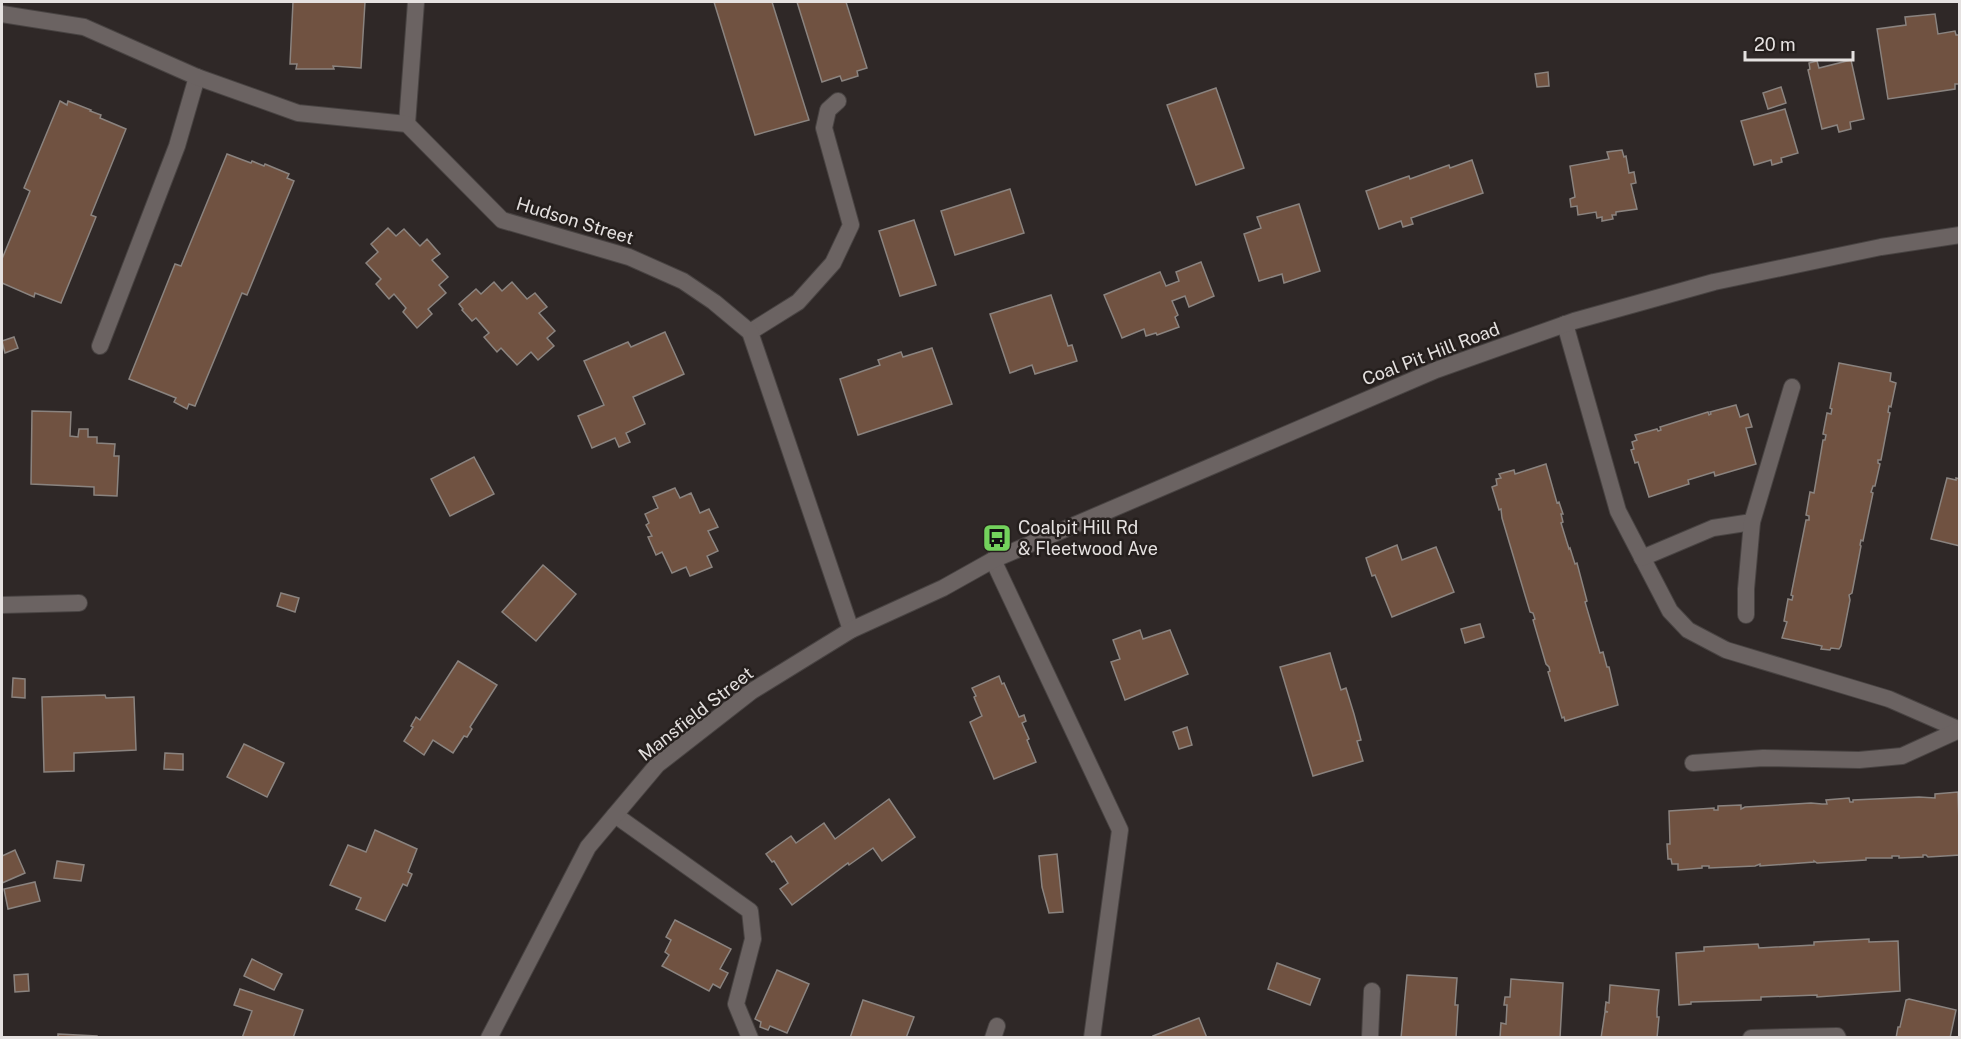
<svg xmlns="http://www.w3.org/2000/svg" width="1961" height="1039" font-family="'Public Sans',sans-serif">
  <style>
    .building { fill: #705241; stroke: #8a837f; stroke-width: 1.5 }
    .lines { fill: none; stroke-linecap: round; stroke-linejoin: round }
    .service-casing { stroke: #484342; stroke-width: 18 }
    .minor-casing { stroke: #484342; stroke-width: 18 }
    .tertiary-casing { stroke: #484342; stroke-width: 18 }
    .service { stroke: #6b6362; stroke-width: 16 }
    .minor { stroke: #6b6362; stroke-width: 16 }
    .tertiary { stroke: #6b6362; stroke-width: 16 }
    .labels { text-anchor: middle; stroke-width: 5; stroke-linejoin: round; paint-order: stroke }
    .street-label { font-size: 18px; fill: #e5e1e0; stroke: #251f1d }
    .poi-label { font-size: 18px; fill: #e5e1e0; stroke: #251f1d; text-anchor: start }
  </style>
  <rect width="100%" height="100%" fill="#2f2827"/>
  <g class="building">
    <polygon points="293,2 365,2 361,68 333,66 334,69 296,69 297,64 290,64"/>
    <polygon points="714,2 772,2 809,120 755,135"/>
    <polygon points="797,2 846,2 867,68 857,71 858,76 842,81 840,76 822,82"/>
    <polygon points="1935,14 1938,34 1955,31 1956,35 1960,35 1960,84 1955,84 1955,89 1888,99 1877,29 1906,25 1905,17"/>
    <polygon points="1851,60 1864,119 1850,122 1851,129 1839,132 1837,125 1822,129 1808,70 1810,69 1809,63 1817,61 1819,68"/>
    <polygon points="1548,72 1549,86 1537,87 1535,74"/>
    <polygon points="1781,87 1786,103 1768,109 1763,93"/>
    <polygon points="1216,88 1244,168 1196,185 1167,105"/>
    <polygon points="60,101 67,105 68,101 91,110 90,111 101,115 100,118 126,129 91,215 96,217 61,303 35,293 34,297 2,283 2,259 30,191 24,188"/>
    <polygon points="1785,109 1798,153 1781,158 1782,162 1772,165 1771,160 1754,165 1741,121"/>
    <polygon points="1622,150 1624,157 1626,156 1629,173 1634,172 1636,183 1631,184 1637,209 1616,212 1616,215 1612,215 1613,219 1602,221 1602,217 1597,218 1596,212 1578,215 1577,206 1571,207 1570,199 1575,197 1570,166 1609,159 1607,152"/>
    <polygon points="227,154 251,163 252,161 264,166 265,164 289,174 287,178 294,181 247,295 242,293 195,406 189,404 187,409 174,402 176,398 129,379 175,264 181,266"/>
    <polygon points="1472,160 1483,193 1411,218 1413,224 1403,227 1401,221 1379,229 1366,191 1409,176 1410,179 1449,165 1450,168"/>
    <polygon points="1010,189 1024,233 955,255 941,211"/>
    <polygon points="1299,204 1320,271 1284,283 1282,274 1259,281 1244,234 1261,228 1257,217"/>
    <polygon points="914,220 936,285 900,296 879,231"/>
    <polygon points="388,228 396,236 404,229 420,246 427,239 440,254 432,260 448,277 439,285 446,293 428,309 432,314 417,328 403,312 406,308 394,294 389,299 376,284 381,279 366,263 378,252 371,244"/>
    <polygon points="1201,262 1214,296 1189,307 1185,296 1172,301 1178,315 1175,317 1179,327 1157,335 1156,333 1146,336 1144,329 1122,338 1104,295 1160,272 1166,286 1179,281 1176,272"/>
    <polygon points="494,282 502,291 512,282 527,299 535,293 547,307 539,313 555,331 547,338 554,346 538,360 531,352 517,365 501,348 497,352 484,337 489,333 476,318 472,321 462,310 463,309 459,304 476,289 481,294"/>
    <polygon points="1051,295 1068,346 1072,345 1077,361 1035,374 1032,365 1010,373 990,314"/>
    <polygon points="665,332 684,374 633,397 645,424 626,433 630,442 619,447 615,438 592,448 578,416 604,405 584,361 628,342 631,347"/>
    <polygon points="14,337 18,348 5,353 2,341"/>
    <polygon points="932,348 952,404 858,435 840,379 880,365 878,360 901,352 903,357"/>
    <polygon points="1839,363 1891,373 1890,381 1896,383 1891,407 1889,406 1888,412 1890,413 1881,460 1878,460 1878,463 1880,464 1875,486 1873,486 1871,492 1873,493 1863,541 1861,540 1860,545 1861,546 1852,593 1849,595 1850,600 1841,646 1839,649 1831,648 1830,650 1821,649 1822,646 1782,638 1787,622 1784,621 1788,599 1792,600 1793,596 1791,595 1806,520 1809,520 1809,516 1806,515 1810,492 1814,493 1821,452 1823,440 1825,440 1826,435 1823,434 1827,413 1831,414 1832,409 1830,408"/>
    <polygon points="1736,405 1740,417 1748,414 1752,427 1746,428 1756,464 1715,476 1714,472 1688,480 1689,484 1649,497 1638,462 1635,463 1631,450 1634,449 1632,442 1637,440 1635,435 1657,429 1658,431 1661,430 1660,427 1708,412 1709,415 1711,414 1710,412"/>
    <polygon points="32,411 71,412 70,436 78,437 79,429 88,429 88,437 97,437 97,443 115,444 114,456 119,456 117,496 94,495 94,487 31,484"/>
    <polygon points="474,457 494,494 450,516 431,479"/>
    <polygon points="1546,464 1557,503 1559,502 1563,514 1561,514 1563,522 1561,523 1569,549 1570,548 1575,564 1577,563 1587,601 1585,602 1600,653 1603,652 1607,667 1609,667 1618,705 1565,721 1564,717 1562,718 1548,672 1550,671 1549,667 1546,664 1533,620 1535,619 1533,613 1530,612 1502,518 1501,509 1499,510 1492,487 1497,485 1496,479 1501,478 1499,474 1514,470 1515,474"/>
    <polygon points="1947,478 1956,480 1956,478 1960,479 1960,546 1931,539"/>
    <polygon points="675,488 680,498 691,493 700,513 709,509 718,527 708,531 718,551 707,556 712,567 690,576 686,567 672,573 662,552 656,555 648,537 652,536 646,525 649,523 645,514 658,508 653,497"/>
    <polygon points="1397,545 1402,560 1436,547 1454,592 1392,617 1375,575 1372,576 1366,558"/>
    <polygon points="543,565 576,594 536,641 502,612"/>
    <polygon points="281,593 299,598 295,612 277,606"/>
    <polygon points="1480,624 1484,637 1465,643 1461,629"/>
    <polygon points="1140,630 1143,639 1170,630 1188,674 1125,700 1111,662 1120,659 1113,640"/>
    <polygon points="1330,653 1341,690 1346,688 1354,714 1361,740 1357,741 1363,761 1313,776 1280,667"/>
    <polygon points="458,661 497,685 470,727 472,729 467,737 464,736 453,753 433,740 424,755 404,741 413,727 411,726 416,717 420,720"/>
    <polygon points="999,676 1002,684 1004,683 1019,717 1024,715 1026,721 1022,723 1029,739 1027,740 1036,762 994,779 970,722 982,716 974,697 976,696 972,688"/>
    <polygon points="13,678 25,679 25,698 12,697"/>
    <polygon points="105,695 106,698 134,697 136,750 74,753 74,771 44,772 42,697"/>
    <polygon points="1187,727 1192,745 1179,749 1173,732"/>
    <polygon points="244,744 284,763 267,797 227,777"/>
    <polygon points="165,753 183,754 183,770 164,769"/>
    <polygon points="1958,792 1960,855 1928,857 1926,855 1923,855 1923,857 1899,858 1899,856 1892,856 1892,858 1866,858 1866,860 1817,863 1814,861 1814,862 1760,866 1760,864 1755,866 1709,868 1709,866 1702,866 1702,868 1678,870 1678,864 1672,864 1671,859 1668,859 1667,844 1670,844 1669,811 1714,808 1714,810 1718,810 1718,806 1741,805 1741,809 1745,807 1811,803 1822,804 1827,804 1826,800 1849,798 1850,802 1853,802 1853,800 1919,797 1935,798 1935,794"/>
    <polygon points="889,799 915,837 882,861 873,848 849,865 848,863 792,905 780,889 788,883 774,861 772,862 766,854 791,836 796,843 824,823 835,839"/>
    <polygon points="375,830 417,849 408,872 412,874 407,886 403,884 385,921 356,909 361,898 330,885 348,845 366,852"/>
    <polygon points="15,850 25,873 2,883 2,856"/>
    <polygon points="1057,854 1063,912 1049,913 1042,887 1039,856"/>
    <polygon points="57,861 84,865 81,881 54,878"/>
    <polygon points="35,882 40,901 8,909 4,889"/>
    <polygon points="675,920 731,949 720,969 728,973 720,988 713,984 709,991 662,966 669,955 665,952 671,940 666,937"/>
    <polygon points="1869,939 1869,942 1898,941 1900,991 1817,997 1817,995 1761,997 1761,1000 1691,1002 1691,1004 1679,1005 1676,953 1704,951 1704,947 1758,944 1759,948 1814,945 1814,942"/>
    <polygon points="252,959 282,974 274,990 244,976"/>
    <polygon points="1277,963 1320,979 1310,1005 1268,989"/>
    <polygon points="777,970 809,984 787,1033 770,1026 768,1030 760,1027 761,1022 755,1019"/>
    <polygon points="28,974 29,991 15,992 14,975"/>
    <polygon points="1407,975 1457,978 1455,1005 1458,1005 1456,1038 1401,1038"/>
    <polygon points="1511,979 1563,983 1560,1038 1500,1038 1501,1023 1506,1024 1507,1005 1504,1005 1505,997 1510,997"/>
    <polygon points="1610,985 1659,990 1657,1009 1657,1017 1659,1017 1657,1038 1601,1038 1605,1012 1608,1012 1605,1011 1606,1002 1609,1003"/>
    <polygon points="240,989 303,1010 293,1038 242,1038 252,1011 234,1005"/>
    <polygon points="1909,999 1956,1010 1950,1038 1896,1038 1898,1027 1900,1027 1906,1000"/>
    <polygon points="863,1000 914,1017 906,1038 850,1038"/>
    <polygon points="1199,1018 1207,1038 1154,1038 1153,1036"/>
    <polygon points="58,1034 97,1036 97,1038 58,1038"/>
  </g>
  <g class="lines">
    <g class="service-casing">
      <g id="service">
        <polyline points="407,124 416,2"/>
        <polyline points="1565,324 1618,511 1670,611 1688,630 1726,650 1889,699 1960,730"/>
        <polyline points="750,332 798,302 833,263 851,225 824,128 828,110 838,101"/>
        <polyline points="100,346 177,146 197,77"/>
        <polyline points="1642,558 1713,528 1752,522"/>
        <polyline points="993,560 1120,830 1092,1038"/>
        <polyline points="1746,615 1746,589 1752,522 1792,387"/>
        <polyline points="1693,763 1763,758 1859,760 1902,756 1959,730"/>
        <polyline points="615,815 750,911 753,939 736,1004 750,1038"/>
        <polyline points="993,1038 997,1026"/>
        <polyline points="1370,1038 1372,991"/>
        <polyline points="1751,1038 1837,1036 1838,1038"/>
      </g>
    </g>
    <g class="minor-casing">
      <g id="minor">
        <polyline points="2,14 84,27 197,77 298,113 407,124 502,220 629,257 683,281 714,302 750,332 851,630"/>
        <polyline points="2,605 79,603"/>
      </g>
    </g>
    <g class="tertiary-casing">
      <polyline id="tertiary" points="489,1038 588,847 657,765 752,691 851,630 943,588 993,560 1436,370 1574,321 1714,282 1881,247 1960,235"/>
    </g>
    <use href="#service" class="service"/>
    <use href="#minor" class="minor"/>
    <use href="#tertiary" class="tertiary"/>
  </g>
  <defs>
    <g id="bus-square" transform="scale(1.5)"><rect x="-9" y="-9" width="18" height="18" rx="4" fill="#73d25c" stroke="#251f1d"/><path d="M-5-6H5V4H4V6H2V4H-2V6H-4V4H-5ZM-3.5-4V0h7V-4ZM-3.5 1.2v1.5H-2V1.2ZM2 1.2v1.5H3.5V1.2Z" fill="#111"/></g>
  </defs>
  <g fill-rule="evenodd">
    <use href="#bus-square" x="997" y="538"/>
  </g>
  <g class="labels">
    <g class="street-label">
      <text transform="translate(575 221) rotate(17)" y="6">Hudson Street</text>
      <text transform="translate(1431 354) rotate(-21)" y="6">Coal Pit Hill Road</text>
      <text transform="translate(696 714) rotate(-38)" y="6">Mansfield Street</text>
    </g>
    <g class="poi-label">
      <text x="1018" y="534">Coalpit Hill Rd<tspan x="1018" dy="21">&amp; Fleetwood Ave</tspan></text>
    </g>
  </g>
  <rect width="1961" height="1039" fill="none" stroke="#e5e1e0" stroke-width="6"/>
  <path d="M1745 51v9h108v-9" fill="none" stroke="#e5e1e0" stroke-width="3"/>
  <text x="1754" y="51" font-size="18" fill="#e5e1e0" stroke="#251f1d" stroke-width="4.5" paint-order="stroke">20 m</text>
</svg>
